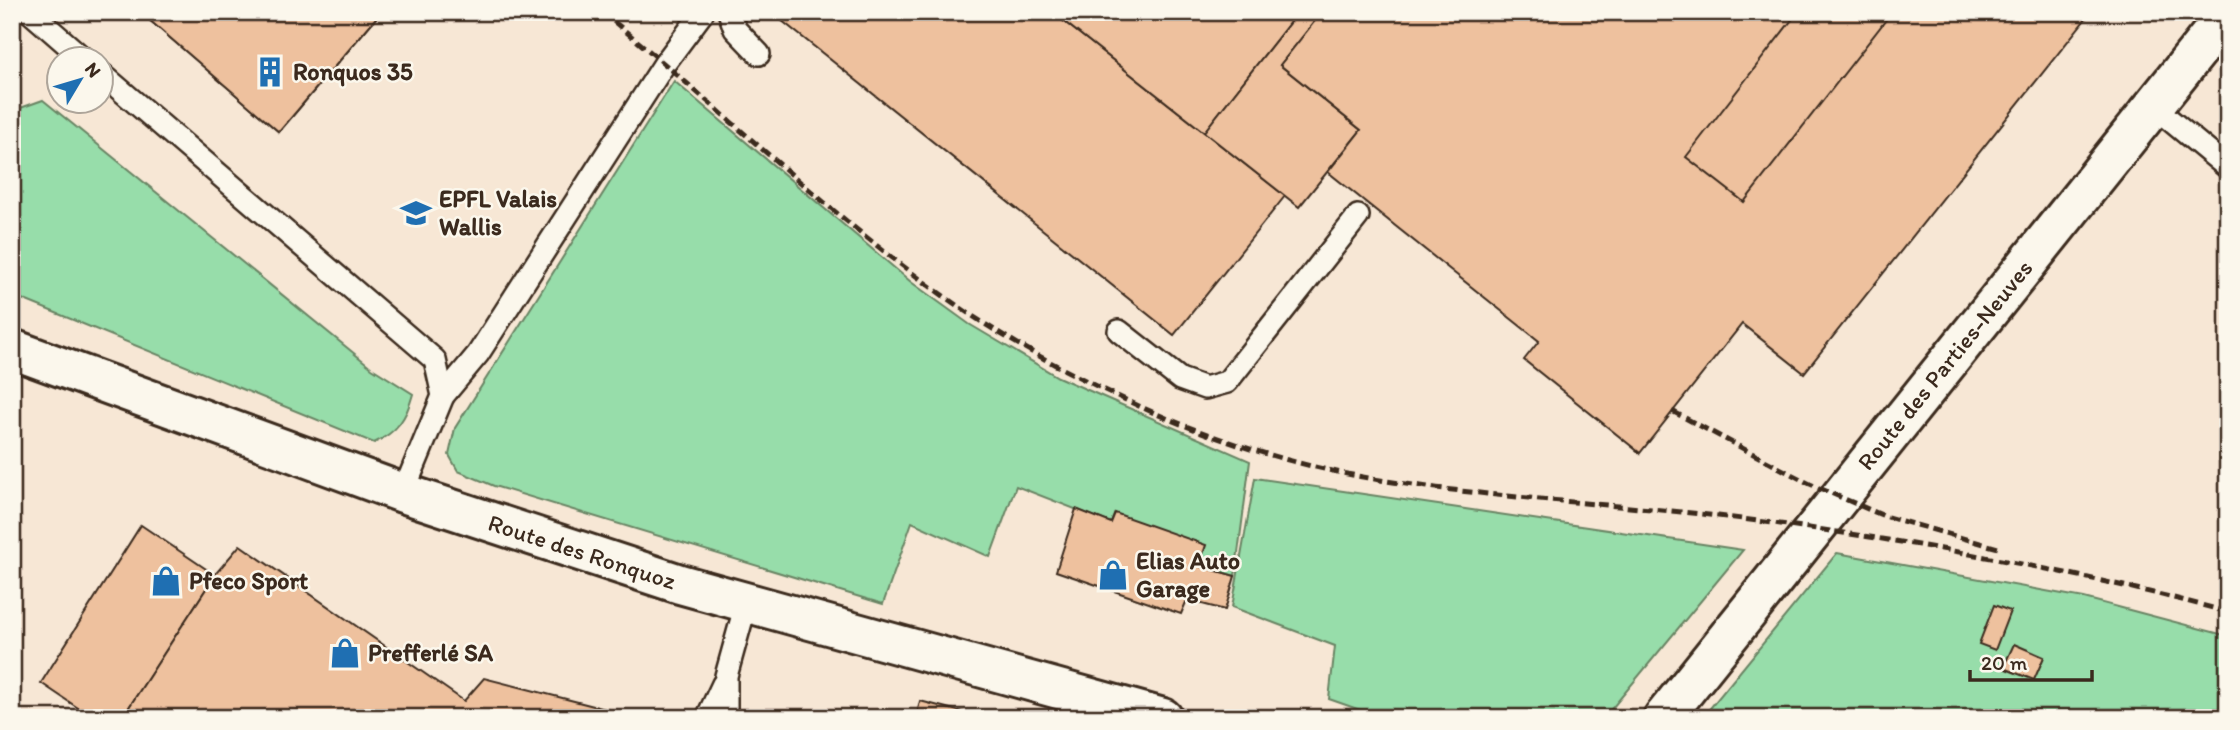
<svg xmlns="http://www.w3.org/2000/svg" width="2240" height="730" font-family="Itim,sans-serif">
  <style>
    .built { fill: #f7e7d5; fill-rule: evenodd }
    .green { fill: #97ddaa; stroke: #698464; stroke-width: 2 }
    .building { fill: #eec19e; stroke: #3b2a1e; stroke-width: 2 }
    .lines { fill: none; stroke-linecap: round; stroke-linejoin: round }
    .lane-casing { stroke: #3b2a1e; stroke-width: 26 }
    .street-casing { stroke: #3b2a1e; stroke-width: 44 }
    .secondary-casing { stroke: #3b2a1e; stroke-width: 44 }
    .lane { stroke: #fbf7ec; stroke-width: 21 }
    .street { stroke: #fbf7ec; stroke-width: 38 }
    .secondary { stroke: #fbf7ec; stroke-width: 38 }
    .rail { stroke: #3b2a1e; stroke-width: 5; stroke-dasharray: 10 5; stroke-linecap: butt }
    .labels { text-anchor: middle; stroke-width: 5; stroke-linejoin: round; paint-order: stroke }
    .poi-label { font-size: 24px; font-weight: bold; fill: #3b2a1e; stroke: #fbf7ec; text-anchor: start }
    .street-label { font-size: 24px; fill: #3b2a1e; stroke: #fbf7ec }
  </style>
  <rect width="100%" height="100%" fill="#fbf7ec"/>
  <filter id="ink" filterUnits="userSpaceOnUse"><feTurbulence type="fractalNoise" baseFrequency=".0143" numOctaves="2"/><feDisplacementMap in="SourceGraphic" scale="14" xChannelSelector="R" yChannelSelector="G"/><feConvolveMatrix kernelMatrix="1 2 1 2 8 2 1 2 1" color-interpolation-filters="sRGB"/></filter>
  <g filter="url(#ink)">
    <path class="built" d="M 12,12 L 2228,12 L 2228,718 L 12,718 ZM 60,60 L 102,60 L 102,102 L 60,102 Z"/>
    <g class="green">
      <polygon points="674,81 911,282 969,324 1058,377 1250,461 1235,576 1199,566 1115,513 1111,523 1016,486 990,557 912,522 883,604 494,486 458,471 449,455 455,428"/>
      <path d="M 43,100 L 372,368 L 413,394 C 406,419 397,432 374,443 L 12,295 L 12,111 Z"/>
      <polygon points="1255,478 1743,550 1604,718 1383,718 1329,699 1335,646 1232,607"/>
      <polygon points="1837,553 2084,598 2228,636 2228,718 1702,718"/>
    </g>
    <g class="building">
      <polygon points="140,12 250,12 266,26 278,12 381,12 279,132"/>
      <polygon points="140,12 381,12 279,132"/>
      <polygon points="771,12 1052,12 1285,196 1174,335"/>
      <polygon points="1052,12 1298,12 1204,132"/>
      <polygon points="1298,12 1322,12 1280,65 1361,130 1299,207 1204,132"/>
      <polygon points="1322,12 2091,12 1804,373 1742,324 1640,453 1524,360 1539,341 1328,172 1361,130 1280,65"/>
      <polygon points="1798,12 1892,12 1744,202 1686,157"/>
      <polygon points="1076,509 1111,523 1115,513 1206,545 1199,566 1235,576 1225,610 1187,600 1181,614 1056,571"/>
      <polygon points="141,525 215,575 122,718 93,718 41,683"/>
      <polygon points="240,545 464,701 484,678 617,712 624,718 122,718 217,572"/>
      <polygon points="1994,605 2010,611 1995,650 1979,644"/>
      <polygon points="2014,644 2044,657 2034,680 2003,668"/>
      <polygon points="920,701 985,718 916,718"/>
    </g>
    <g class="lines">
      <g class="lane-casing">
        <g id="lane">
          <polyline points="30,12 85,60"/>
          <polyline points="729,12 735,29 759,54"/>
          <polyline points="102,74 435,360 443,396 403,493"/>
          <polyline points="2153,106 2228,168"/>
          <polyline points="1119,331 1180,379 1205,388 1227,382 1358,216"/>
          <polyline points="443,396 478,354 665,63 703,12"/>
          <polyline points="707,718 723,684"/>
          <polyline points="726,718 726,676 746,604"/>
        </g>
      </g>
      <g class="street-casing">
        <polyline id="street" points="1663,718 2228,13"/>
      </g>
      <g class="secondary-casing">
        <polyline id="secondary" points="12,349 403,493 680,584 1163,718"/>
      </g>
      <use href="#lane" class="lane"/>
      <use href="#street" class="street"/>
      <use href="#secondary" class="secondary"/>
      <g class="rail">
        <path d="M 602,12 C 725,111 838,225 968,313 C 1022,349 1082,380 1141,407 C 1216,441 1299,467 1380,480 C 1492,498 1606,503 1718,516 C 1891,537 2060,567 2228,612"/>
        <polyline points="1672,411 1810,484 1884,516 1998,548"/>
      </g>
    </g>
  </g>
  <defs>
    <g id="building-bare" transform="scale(2.415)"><path d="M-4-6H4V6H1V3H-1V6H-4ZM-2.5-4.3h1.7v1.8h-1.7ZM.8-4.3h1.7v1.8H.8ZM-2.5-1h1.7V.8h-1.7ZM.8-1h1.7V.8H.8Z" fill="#1f6fb2" stroke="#fbf7ec" stroke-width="2.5" paint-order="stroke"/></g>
    <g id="university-bare" transform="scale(2.415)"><path d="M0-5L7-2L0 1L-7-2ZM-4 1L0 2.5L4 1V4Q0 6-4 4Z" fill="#1f6fb2" stroke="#fbf7ec" stroke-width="2.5" paint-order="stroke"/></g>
    <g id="shop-bare" transform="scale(2.415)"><path d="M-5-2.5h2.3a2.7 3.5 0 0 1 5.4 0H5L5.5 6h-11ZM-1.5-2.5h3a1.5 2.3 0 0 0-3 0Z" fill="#1f6fb2" stroke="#fbf7ec" stroke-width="2.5" paint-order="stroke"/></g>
  </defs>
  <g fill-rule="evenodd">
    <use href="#building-bare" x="270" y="72"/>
    <use href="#university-bare" x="416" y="213"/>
    <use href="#shop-bare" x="1113" y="575"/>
    <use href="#shop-bare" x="166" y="581"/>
    <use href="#shop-bare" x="345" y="653"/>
  </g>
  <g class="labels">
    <g class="poi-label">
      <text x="293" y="80">Ronquos 35</text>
      <text x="439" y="207">EPFL Valais<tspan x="439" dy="28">Wallis</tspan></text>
      <text x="1136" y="569">Elias Auto<tspan x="1136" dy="28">Garage</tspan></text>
      <text x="189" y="589">Pfeco Sport</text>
      <text x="368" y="661">Prefferlé SA</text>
    </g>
    <g class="street-label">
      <text transform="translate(1945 365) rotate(-51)" y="8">Route des Parties-Neuves</text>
      <text transform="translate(582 552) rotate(18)" y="8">Route des Ronquoz</text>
    </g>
  </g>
  <rect width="2240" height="730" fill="none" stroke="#fbf7ec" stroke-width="42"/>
  <rect x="21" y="21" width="2198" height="688" fill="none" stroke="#3b2a1e" stroke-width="2.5" filter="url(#ink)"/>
  <g transform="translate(80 80) rotate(52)"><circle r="33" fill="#fbf7ec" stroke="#aea59a" stroke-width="2"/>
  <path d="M0-5L12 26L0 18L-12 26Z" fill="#1f6fb2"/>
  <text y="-10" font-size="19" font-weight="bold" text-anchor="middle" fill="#3b2a1e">N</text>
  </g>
  <path d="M1970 670v10h122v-10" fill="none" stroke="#3b2a1e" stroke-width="3.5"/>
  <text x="1981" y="670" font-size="21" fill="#3b2a1e" stroke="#fbf7ec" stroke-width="5" paint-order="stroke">20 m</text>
</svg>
